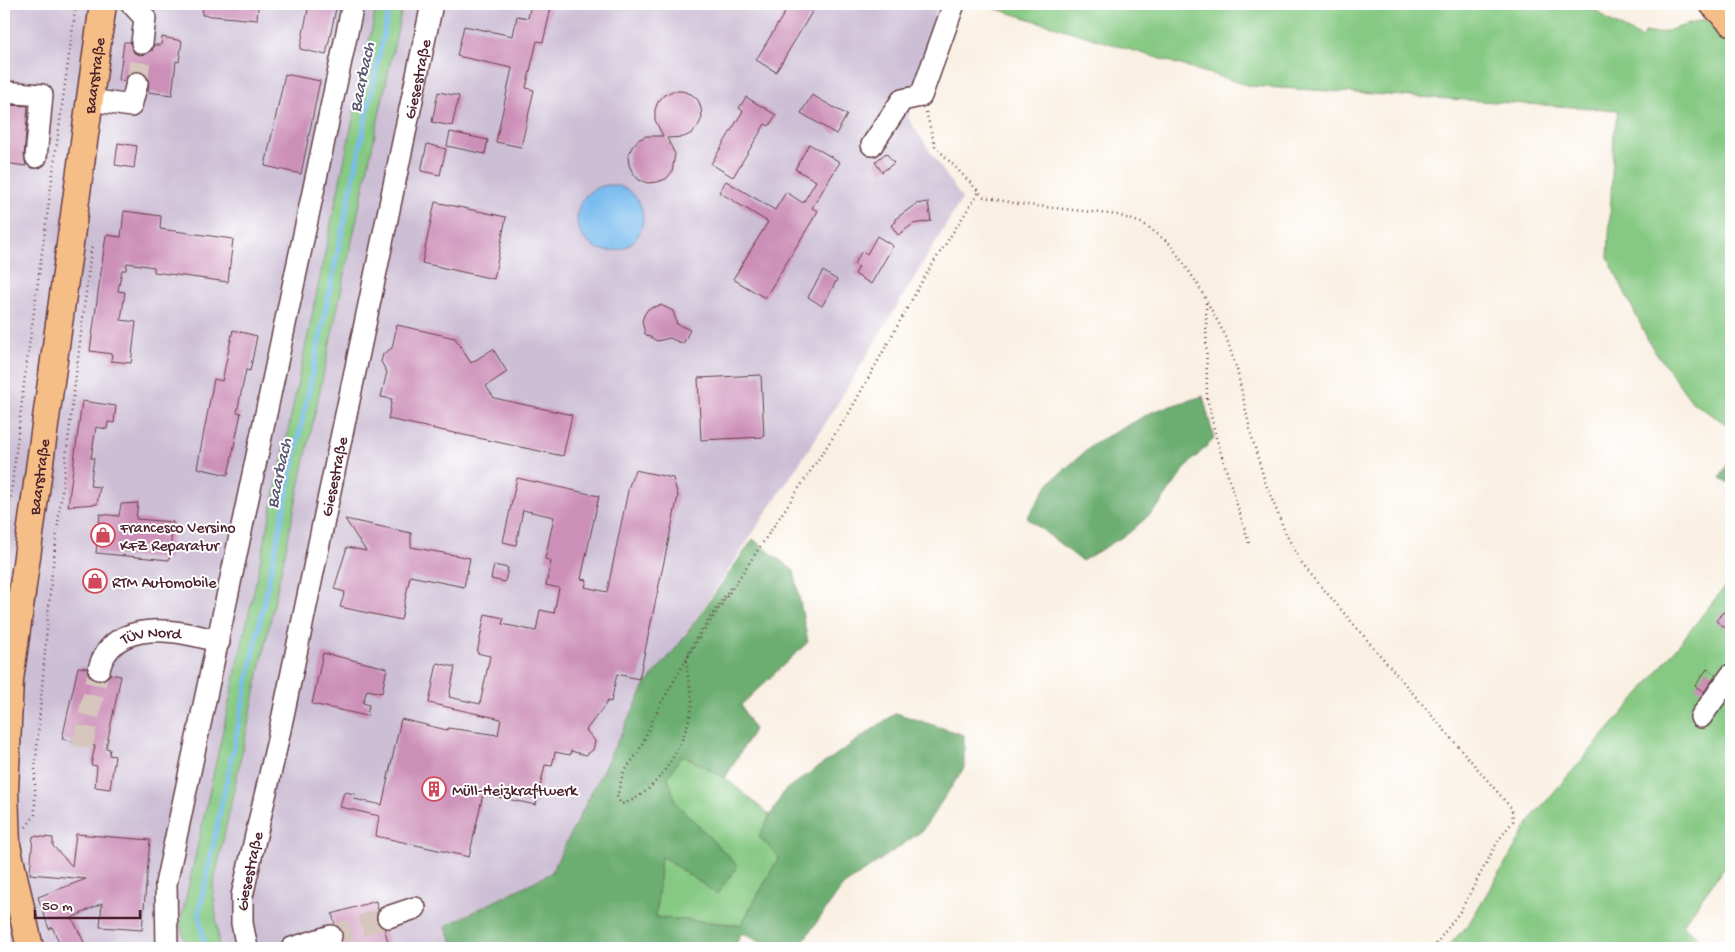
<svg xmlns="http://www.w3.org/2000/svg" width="1735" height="952" font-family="'Gochi Hand',sans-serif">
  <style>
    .industrial { fill: #ccbed4 }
    .green { fill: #86c983; stroke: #687457 }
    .forest { fill: #6cad71; stroke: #5b664e }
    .water { fill: #79bcef; stroke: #626e8d }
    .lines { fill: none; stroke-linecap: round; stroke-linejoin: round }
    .stream { stroke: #79bcef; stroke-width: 4.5 }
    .building { fill: #cc8fb8 }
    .minor-tunnel { stroke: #d6c6be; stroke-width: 21; stroke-dasharray: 21 11; stroke-linecap: butt }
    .minor-casing { stroke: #643e47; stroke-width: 24 }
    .major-casing { stroke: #643e47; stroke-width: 29 }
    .path { stroke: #643e47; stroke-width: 2.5; stroke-dasharray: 1 4; stroke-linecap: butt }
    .minor { stroke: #fff; stroke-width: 21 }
    .major { stroke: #f6be87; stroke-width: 26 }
    .labels { text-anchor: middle; stroke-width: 4; stroke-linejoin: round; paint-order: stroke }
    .street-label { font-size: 16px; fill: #4a1f2b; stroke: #fff }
    .poi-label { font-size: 16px; fill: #4a1f2b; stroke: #fff; text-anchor: start }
    .water-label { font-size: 18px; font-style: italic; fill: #5a5670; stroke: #fff }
  </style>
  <rect width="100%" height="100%" fill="#fff"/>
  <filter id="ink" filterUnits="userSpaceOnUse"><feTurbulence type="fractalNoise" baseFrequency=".02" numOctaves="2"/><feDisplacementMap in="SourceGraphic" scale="10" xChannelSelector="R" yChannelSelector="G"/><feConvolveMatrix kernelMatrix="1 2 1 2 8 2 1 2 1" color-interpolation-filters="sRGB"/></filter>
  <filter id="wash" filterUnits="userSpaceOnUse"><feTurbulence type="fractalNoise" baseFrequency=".0096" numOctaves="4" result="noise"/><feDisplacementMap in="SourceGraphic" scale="20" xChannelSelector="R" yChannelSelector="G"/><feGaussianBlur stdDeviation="1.12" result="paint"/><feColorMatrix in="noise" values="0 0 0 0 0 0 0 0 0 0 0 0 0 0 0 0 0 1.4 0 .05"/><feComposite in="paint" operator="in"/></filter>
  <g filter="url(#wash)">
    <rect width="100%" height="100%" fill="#f9f0e3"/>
    <polygon class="industrial" points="4,4 938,4 908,118 962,199 822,429 680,643 646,684 551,873 445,925 456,948 4,948"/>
    <g class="green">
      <polygon points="377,4 403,4 213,887 219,948 188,948 180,925 264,545"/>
      <polygon points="980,4 1588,4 1611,22 1642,38 1645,32 1656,34 1706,19 1731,42 1731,427 1692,402 1650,344 1608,258 1614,134 1618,110 1250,86"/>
      <polygon points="1731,579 1731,858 1682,925 1713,948 1446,948 1468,925 1534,815 1642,691"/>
      <polygon points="682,754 725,778 770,815 759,837 779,857 741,925 656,917 661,856 738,866 676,803 667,777"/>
    </g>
    <g class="forest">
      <polygon points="1203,396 1214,439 1187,466 1157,508 1129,533 1082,561 1027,518 1049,483 1095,443 1154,411"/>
      <polygon points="1731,457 1731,484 1720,478"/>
      <polygon points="753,539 794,571 808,642 741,705 754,730 725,778 682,755 668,777 676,803 738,866 717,894 661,856 656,917 741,925 779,857 759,837 784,791 896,713 964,735 964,768 922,831 843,886 798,948 772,948 742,933 734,948 456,948 445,926 551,873 646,684 680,643"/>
    </g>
    <circle class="water" cx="610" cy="218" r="33"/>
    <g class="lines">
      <polyline class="stream" points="205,948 199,912 390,4"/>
    </g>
    <g id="blocks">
      <g class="building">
        <polygon points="203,4 258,7 257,20 202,15"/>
        <polygon points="309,4 337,4 326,55 300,49"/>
        <polygon points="531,4 552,4 543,42 537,41 526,88 534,90 521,147 496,142 512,68 457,56 464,26 513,36 517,16 528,18"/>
        <polygon points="790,4 798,4 812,12 776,72 756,60"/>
        <polygon points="162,37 182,41 179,62 176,61 172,95 148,92 149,79 141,71 133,71 128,75 125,81 119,80 124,42 130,42 134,53 141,55 152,51 154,45 161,45"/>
        <polygon points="285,74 320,81 301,174 265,166"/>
        <polygon points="673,91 682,91 691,94 698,100 701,108 702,118 698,126 692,133 684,137 667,138 675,154 672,172 666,179 657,182 648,183 639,180 633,173 629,165 628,156 632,147 638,140 646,136 663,136 655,120 655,110 658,102 664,95"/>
        <polygon points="438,92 459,96 452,126 432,122"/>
        <polygon points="812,95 847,115 836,134 801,113"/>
        <polygon points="746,97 776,115 769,126 765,124 733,177 711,164 743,111 739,108"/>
        <polygon points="4,105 28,106 24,156 26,166 4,163"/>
        <polygon points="450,132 488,140 485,154 447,146"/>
        <polygon points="118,143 137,146 134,168 115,165"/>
        <polygon points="427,144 446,149 440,175 421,171"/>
        <polygon points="809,144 840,162 812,208 818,211 765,298 733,279 768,222 719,192 726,181 775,210 786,192 803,203 816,181 795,169"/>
        <polygon points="886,153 894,163 882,172 875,162"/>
        <polygon points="435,202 506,217 494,279 422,263"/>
        <polygon points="928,202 931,221 913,224 898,235 891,225 896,222 895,219 916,204"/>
        <polygon points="124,211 161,216 160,229 233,239 228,282 154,272 154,267 127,263 126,270 122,270 118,291 125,292 121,320 136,322 131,363 111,361 112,354 90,351 106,235 121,237"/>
        <polygon points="877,236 893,246 871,284 855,274 859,267 854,264 862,251 867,254"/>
        <polygon points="823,271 837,280 822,306 808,297"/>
        <polygon points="661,305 673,311 677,324 690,330 683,344 670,338 657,341 645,334 642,321 644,315 648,309"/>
        <polygon points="397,325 455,338 471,363 493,349 507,372 486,386 494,398 572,415 563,456 388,419 392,399 381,397 387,372 381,362 383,354 392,348"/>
        <polygon points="233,330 257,336 250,371 246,370 237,412 241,413 228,475 197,468 214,379 222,381"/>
        <polygon points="761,375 764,437 701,440 698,378"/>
        <polygon points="82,401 116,406 114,423 108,422 107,429 96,427 91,458 94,458 90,486 100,487 97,504 68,506"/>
        <polygon points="635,470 673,478 678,496 639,679 617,674 611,702 608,701 586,730 595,741 593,750 586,755 571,751 570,755 555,752 552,766 545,765 536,805 483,794 469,857 376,836 379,816 340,807 344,792 355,794 354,799 382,805 401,719 447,730 448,728 498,735 501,719 429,703 437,663 455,667 449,697 480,704 490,656 477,653 485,614 504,618 502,624 536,631 540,610 554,613 559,588 546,585 551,561 545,559 554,517 523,510 516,545 503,542 517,478 599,496 581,579 587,580 585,587 607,592 629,486"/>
        <polygon points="138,503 136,519 173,522 169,560 96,553 100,514 119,516 121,504"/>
        <polygon points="345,519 411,533 411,547 470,558 464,587 410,576 401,620 340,607 345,592 334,589 347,547 366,551"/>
        <polygon points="494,565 508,568 505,582 491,579"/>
        <polygon points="90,572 103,574 102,591 88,590"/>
        <polygon points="1723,612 1731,618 1731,632 1716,621"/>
        <polygon points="323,653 387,668 382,693 367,690 363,703 369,705 367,716 312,704"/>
        <polygon points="78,667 87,668 89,676 94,681 106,679 110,674 121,676 106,748 110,749 109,755 115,756 110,789 95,787 97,766 91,765 95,746 62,739"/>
        <polygon points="1707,669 1716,675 1704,692 1695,686"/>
        <polygon points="76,834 150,840 142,930 100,927 102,903 72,918 87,948 62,948 52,927 49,929 38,897 86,879 30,874 33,836 53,838 53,846 72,866"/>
        <polygon points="376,901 378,910 376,920 384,928 389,945 378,948 342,948 343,933 335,924 332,914"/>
      </g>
    </g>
  </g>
  <g filter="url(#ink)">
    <use href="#blocks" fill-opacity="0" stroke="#643e47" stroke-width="1"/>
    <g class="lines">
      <g class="minor-tunnel">
        <polyline points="137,83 142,43"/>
        <polyline points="82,747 99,669"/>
        <polyline points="331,936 388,917"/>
      </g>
      <g class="minor-casing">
        <g id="minor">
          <polyline points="132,4 145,18 142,43"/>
          <polyline points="4,92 42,95 36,157"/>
          <polyline points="90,100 131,106 137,83"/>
          <polyline points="872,145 902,100 921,96 954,4"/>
          <path id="s1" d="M 99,669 C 113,616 180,630 219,642"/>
          <polyline points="1701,717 1731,675"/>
          <polyline points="388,917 415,908"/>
          <polyline points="167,948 166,884 353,4"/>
          <path id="s2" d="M 247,948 L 242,923 L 242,896 L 277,744 L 432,4"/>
          <polyline points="292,948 331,936"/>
        </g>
      </g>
      <g class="major-casing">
        <g id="major">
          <polyline points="1713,4 1731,22"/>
          <path id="s3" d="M 30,948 L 7,845 L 5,790 L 10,680 L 103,4"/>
        </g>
      </g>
      <g class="path">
        <polyline points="926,112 935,146 984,197 1019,204 1118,215 1144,224 1170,244 1197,283 1226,337 1237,370 1251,434 1265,482 1286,534 1302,564 1512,809 1513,821 1498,841 1461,910 1433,948"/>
        <polyline points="1206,303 1207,398 1216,437 1249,543"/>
        <polyline points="4,552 24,384 76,4"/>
        <path d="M 730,588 C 718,608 698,632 689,653 C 682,669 693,687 692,702 C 690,737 657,797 621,804 L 617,796 L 624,771 L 638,753 L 659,707 L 694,646 L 849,413 L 925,276 L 979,192"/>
        <polyline points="26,827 35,815 35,770 51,581 92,243"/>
        <polyline points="4,944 5,948"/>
      </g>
      <use href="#minor" class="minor"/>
      <use href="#major" class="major"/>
    </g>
  </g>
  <defs>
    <g id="shop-ring" transform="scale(1.25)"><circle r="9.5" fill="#fff" stroke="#d1495b" stroke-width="1.5"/><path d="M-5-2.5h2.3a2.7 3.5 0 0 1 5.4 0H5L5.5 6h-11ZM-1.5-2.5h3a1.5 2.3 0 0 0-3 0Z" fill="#d1495b"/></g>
    <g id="building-ring" transform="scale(1.25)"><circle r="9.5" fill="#fff" stroke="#d1495b" stroke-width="1.5"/><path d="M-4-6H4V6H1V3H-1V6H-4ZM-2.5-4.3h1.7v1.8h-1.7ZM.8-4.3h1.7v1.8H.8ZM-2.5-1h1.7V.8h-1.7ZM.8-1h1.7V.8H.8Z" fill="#d1495b"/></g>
  </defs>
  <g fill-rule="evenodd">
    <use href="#shop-ring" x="103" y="535"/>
    <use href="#shop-ring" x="95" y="581"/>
    <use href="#building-ring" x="434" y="789"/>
  </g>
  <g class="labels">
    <g class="street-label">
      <text dy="6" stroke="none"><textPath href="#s3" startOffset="881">Baarstraße</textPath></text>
      <text dy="6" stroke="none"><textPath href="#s2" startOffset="888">Giesestraße</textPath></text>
      <text dy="6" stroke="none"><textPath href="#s3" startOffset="476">Baarstraße</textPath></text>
      <text dy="6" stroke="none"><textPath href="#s2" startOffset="482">Giesestraße</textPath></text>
      <text dy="6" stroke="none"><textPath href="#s1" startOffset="69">TÜV Nord</textPath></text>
      <text dy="6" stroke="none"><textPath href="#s2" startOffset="78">Giesestraße</textPath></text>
    </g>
    <g class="poi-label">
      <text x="120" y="532">Francesco Versino<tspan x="120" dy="18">KFZ Reparatur</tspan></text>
      <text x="112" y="587">RTM Automobile</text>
      <text x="452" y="795">Müll-Heizkraftwerk</text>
    </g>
    <g class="water-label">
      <text transform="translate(361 77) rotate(-78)" y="6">Baarbach</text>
      <text transform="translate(278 473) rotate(-78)" y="6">Baarbach</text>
    </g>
  </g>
  <rect width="1735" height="952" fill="none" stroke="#fff" stroke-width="20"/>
  <path d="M35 910v8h105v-8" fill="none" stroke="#4a1f2b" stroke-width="2.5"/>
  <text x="42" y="910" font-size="15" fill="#4a1f2b" stroke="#ffffff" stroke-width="4" paint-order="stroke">50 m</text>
</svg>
